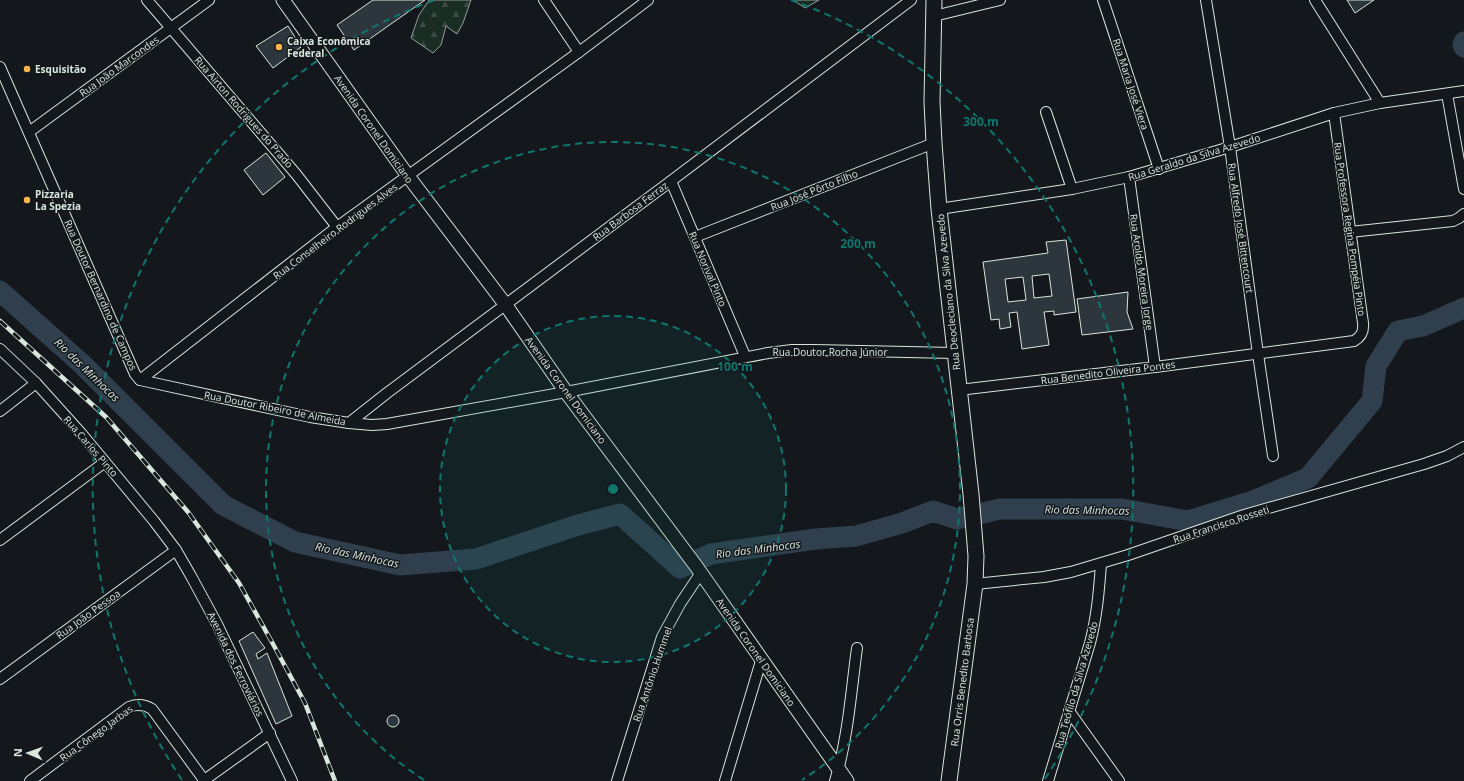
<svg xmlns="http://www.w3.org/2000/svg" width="1464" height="781" font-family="'Open Sans',sans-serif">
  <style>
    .forest { fill: url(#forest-firs); stroke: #939e99 }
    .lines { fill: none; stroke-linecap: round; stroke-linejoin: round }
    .river { stroke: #2f3f4d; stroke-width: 21 }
    .building { fill: #2c363c; stroke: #d8e6dc; fill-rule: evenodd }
    .minor-casing { stroke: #d8e6dc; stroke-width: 12 }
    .tertiary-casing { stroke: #d8e6dc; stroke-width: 15 }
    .secondary-casing { stroke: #d8e6dc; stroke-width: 17 }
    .minor { stroke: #14181c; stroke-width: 10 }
    .tertiary { stroke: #14181c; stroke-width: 13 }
    .secondary { stroke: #14181c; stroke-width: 15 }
    .rail-casing { stroke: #d8e6dc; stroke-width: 4.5 }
    .rail { stroke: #14181c; stroke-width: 3; stroke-dasharray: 9; stroke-linecap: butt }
    .ring { fill: none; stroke: #0f766e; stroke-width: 2; stroke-dasharray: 7 5 }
    .poi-dot { fill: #ffb74d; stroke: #14181c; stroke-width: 1.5 }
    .labels { text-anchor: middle; stroke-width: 3; stroke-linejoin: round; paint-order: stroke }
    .poi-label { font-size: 10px; font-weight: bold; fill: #d8e6dc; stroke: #14181c; text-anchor: start }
    .street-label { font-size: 10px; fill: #d8e6dc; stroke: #14181c }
    .water-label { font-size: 11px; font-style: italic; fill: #d8e6dc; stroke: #14181c }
    .centre { fill: #0f766e; stroke: #14181c; stroke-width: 2 }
    .ring-label { font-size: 12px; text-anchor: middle; font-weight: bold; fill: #0f766e; stroke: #14181c; stroke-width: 3; stroke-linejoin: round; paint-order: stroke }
  </style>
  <defs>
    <pattern id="forest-firs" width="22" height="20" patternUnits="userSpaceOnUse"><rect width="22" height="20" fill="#1a2d24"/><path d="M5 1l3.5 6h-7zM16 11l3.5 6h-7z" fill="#3b4b43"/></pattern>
  </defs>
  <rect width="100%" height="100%" fill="#14181c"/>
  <g class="forest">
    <polygon points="429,0 471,0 463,23 457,34 446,26 441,45 433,53 411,38 419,15"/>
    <polygon points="793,0 819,0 805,8"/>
  </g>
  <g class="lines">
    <g class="river">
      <polyline points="1464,42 1463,45 1464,47"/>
      <polyline points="0,291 82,364 223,505 295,542 400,565 476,559 578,525 620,514 680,568 711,554 816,539 856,536 902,523 933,511 957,519 1000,509 1122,509 1188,521 1253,501 1308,478 1372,401 1376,366 1398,331 1423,326 1464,308"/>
    </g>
  </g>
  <g class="building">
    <polygon points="373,0 425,0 354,50 337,25"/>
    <polygon points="1347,0 1374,0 1355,13"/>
    <polygon points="288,26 301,47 273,68 256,46"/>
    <polygon points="266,153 285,177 263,195 244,170"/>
    <path d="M 1066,240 L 1076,312 L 1054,315 L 1054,311 L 1044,312 L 1049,345 L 1022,349 L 1017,312 L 1009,313 L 1011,327 L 1000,329 L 999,319 L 991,320 L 983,262 L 1048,253 L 1046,242 ZM 1049,274 L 1052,296 L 1034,298 L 1032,276 ZM 1023,277 L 1026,300 L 1008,302 L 1005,279 Z"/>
    <polygon points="1128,292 1127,312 1133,329 1082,335 1077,299"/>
    <polygon points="253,632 265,648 256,654 258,659 267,653 292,716 276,724 239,641"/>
    <circle cx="393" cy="721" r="6"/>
  </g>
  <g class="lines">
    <g class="minor-casing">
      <g id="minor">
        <polyline points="147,0 296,174 337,227"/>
        <polyline points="544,0 579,52"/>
        <polyline points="1103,0 1159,169"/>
        <polyline points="1206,0 1230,147 1258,354 1273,456"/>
        <polyline points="1315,0 1380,103"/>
        <polyline points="934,16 1000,0"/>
        <polyline points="0,67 135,374 140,380 310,417 349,423 372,425 387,424 566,392 768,353 792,350 814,350 954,353"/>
        <polyline points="1447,94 1464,189"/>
        <polyline points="1046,112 1072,189"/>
        <polyline points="29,132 209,0"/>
        <polyline points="1129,177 1155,367"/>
        <polyline points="671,181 745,356"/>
        <polyline points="939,209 1072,189 1129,177 1230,147 1334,113 1380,103 1464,91"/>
        <polyline points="1350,232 1453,221 1459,218 1464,214"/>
        <polyline points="695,237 934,143"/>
        <polyline points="0,349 36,383 81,433 154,521 176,550 191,576 217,624 292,781"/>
        <polyline points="140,380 337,227 579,52 648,0"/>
        <path d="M 959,390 L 1155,367 L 1354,341 C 1361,337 1364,332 1363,323 L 1334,113"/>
        <polyline points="0,411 36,383"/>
        <polyline points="349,423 387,393 671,181 911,0"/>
        <polyline points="0,540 105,462"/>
        <polyline points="975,584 1044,577 1071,572 1128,555 1244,515 1424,464 1447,456 1464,447"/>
        <polyline points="0,679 176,550"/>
        <polyline points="1069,711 1119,781"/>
        <path d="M 30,781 L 129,707 C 137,704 144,704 152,709 L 204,780"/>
        <polyline points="203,781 270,733"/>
        <polyline points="617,781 662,637 680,604 700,574"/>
        <polyline points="725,781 761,661"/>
        <path d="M 835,781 C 848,738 851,692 857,648"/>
        <path d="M 1048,781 L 1090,643 C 1097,616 1099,591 1101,564"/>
      </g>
    </g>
    <g class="tertiary-casing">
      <polyline id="tertiary" points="283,0 408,176 505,304 566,392 696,566 847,781"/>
    </g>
    <g class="secondary-casing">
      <polyline id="secondary" points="934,0 932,102 934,143 939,209 971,494 976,556 975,584 949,781"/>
    </g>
    <use href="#minor" class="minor"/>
    <use href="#tertiary" class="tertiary"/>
    <use href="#secondary" class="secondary"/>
    <g class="rail-casing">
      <polyline id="rail" points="0,321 106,417 188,512 239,583 273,644 305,703 335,781"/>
    </g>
    <use href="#rail" class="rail"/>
  </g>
  <circle cx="613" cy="489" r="173" fill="#0f766e" fill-opacity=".12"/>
  <g class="ring">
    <circle cx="613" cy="489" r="173"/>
    <path d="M424 780A347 347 0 1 1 802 780"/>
    <path d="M182 780A520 520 0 0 1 435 0M791 0A520 520 0 0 1 1044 780"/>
  </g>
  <g class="poi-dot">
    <circle cx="279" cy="47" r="4"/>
    <circle cx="27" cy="69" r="4"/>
    <circle cx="27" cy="200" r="4"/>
  </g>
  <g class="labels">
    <g class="poi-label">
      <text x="287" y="45">Caixa Econômica<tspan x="287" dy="12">Federal</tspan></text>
      <text x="35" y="73">Esquisitão</text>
      <text x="35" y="198">Pizzaria<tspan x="35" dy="12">La Spezia</tspan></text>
    </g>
    <g class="street-label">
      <text transform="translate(119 66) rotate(-36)" y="4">Rua João Marcondes</text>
      <text transform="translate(1131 84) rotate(72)" y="4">Rua Maria José Viera</text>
      <text transform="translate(244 112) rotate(49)" y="4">Rua Airton Rodrigues do Prado</text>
      <text transform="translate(374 129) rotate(55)" y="4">Avenida Coronel Domiciano</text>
      <text transform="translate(1194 157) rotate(-17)" y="4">Rua Geraldo da Silva Azevedo</text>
      <text transform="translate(814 190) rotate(-22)" y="4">Rua José Pôrto Filho</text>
      <text transform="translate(630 211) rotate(-37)" y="4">Rua Barbosa Ferraz</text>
      <text transform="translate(1241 228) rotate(82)" y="4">Rua Alfredo José Bittencourt</text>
      <text transform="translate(1350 229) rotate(82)" y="4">Rua Professora Regina Pompéia Pinto</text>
      <text transform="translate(335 231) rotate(-37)" y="4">Rua Conselheiro Rodrigues Alves</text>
      <text transform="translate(708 269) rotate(67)" y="4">Rua Norival Pinto</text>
      <text transform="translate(1142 272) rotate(82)" y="4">Rua Aroldo Moreira Jorge</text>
      <text transform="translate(948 292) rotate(-96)" y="4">Rua Deocleciano da Silva Azevedo</text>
      <text transform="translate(101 295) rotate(66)" y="4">Rua Doutor Bernardino de Campos</text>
      <text x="830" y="356">Rua Doutor Rocha Júnior</text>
      <text transform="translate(1108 372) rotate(-7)" y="4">Rua Benedito Oliveira Pontes</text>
      <text transform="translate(566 390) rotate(54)" y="4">Avenida Coronel Domiciano</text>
      <text transform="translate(275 408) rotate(11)" y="4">Rua Doutor Ribeiro de Almeida</text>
      <text transform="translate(91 446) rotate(49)" y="4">Rua Carlos Pinto</text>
      <text transform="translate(1221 524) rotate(-18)" y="4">Rua Francisco Rosseti</text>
      <text transform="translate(88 614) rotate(-36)" y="4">Rua João Pessoa</text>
      <text transform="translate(756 652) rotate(55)" y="4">Avenida Coronel Domiciano</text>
      <text transform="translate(236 664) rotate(64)" y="4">Avenida dos Ferroviários</text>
      <text transform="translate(652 674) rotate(-71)" y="4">Rua Antônio Hummel</text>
      <text transform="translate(962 682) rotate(-83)" y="4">Rua Orris Benedito Barbosa</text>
      <text transform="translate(1076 685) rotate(-74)" y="4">Rua Teófilo da Silva Azevedo</text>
      <text transform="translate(96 733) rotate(-36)" y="4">Rua Cônego Jarbas</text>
    </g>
    <g class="water-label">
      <text transform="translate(87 370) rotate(44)" y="4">Rio das Minhocas</text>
      <text transform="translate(1087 510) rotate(1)" y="4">Rio das Minhocas</text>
      <text transform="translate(758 549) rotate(-7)" y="4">Rio das Minhocas</text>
      <text transform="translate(357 555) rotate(12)" y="4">Rio das Minhocas</text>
    </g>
  </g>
  <circle cx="613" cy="489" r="6" class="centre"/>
  <g class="ring-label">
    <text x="981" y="126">300 m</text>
    <text x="858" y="248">200 m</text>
    <text x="735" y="371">100 m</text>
  </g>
  <g transform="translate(28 753) rotate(272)" stroke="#14181c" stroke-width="3" paint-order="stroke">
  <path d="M0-3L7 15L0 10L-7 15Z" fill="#d8e6dc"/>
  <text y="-6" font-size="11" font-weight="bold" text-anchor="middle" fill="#d8e6dc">N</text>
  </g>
</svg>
